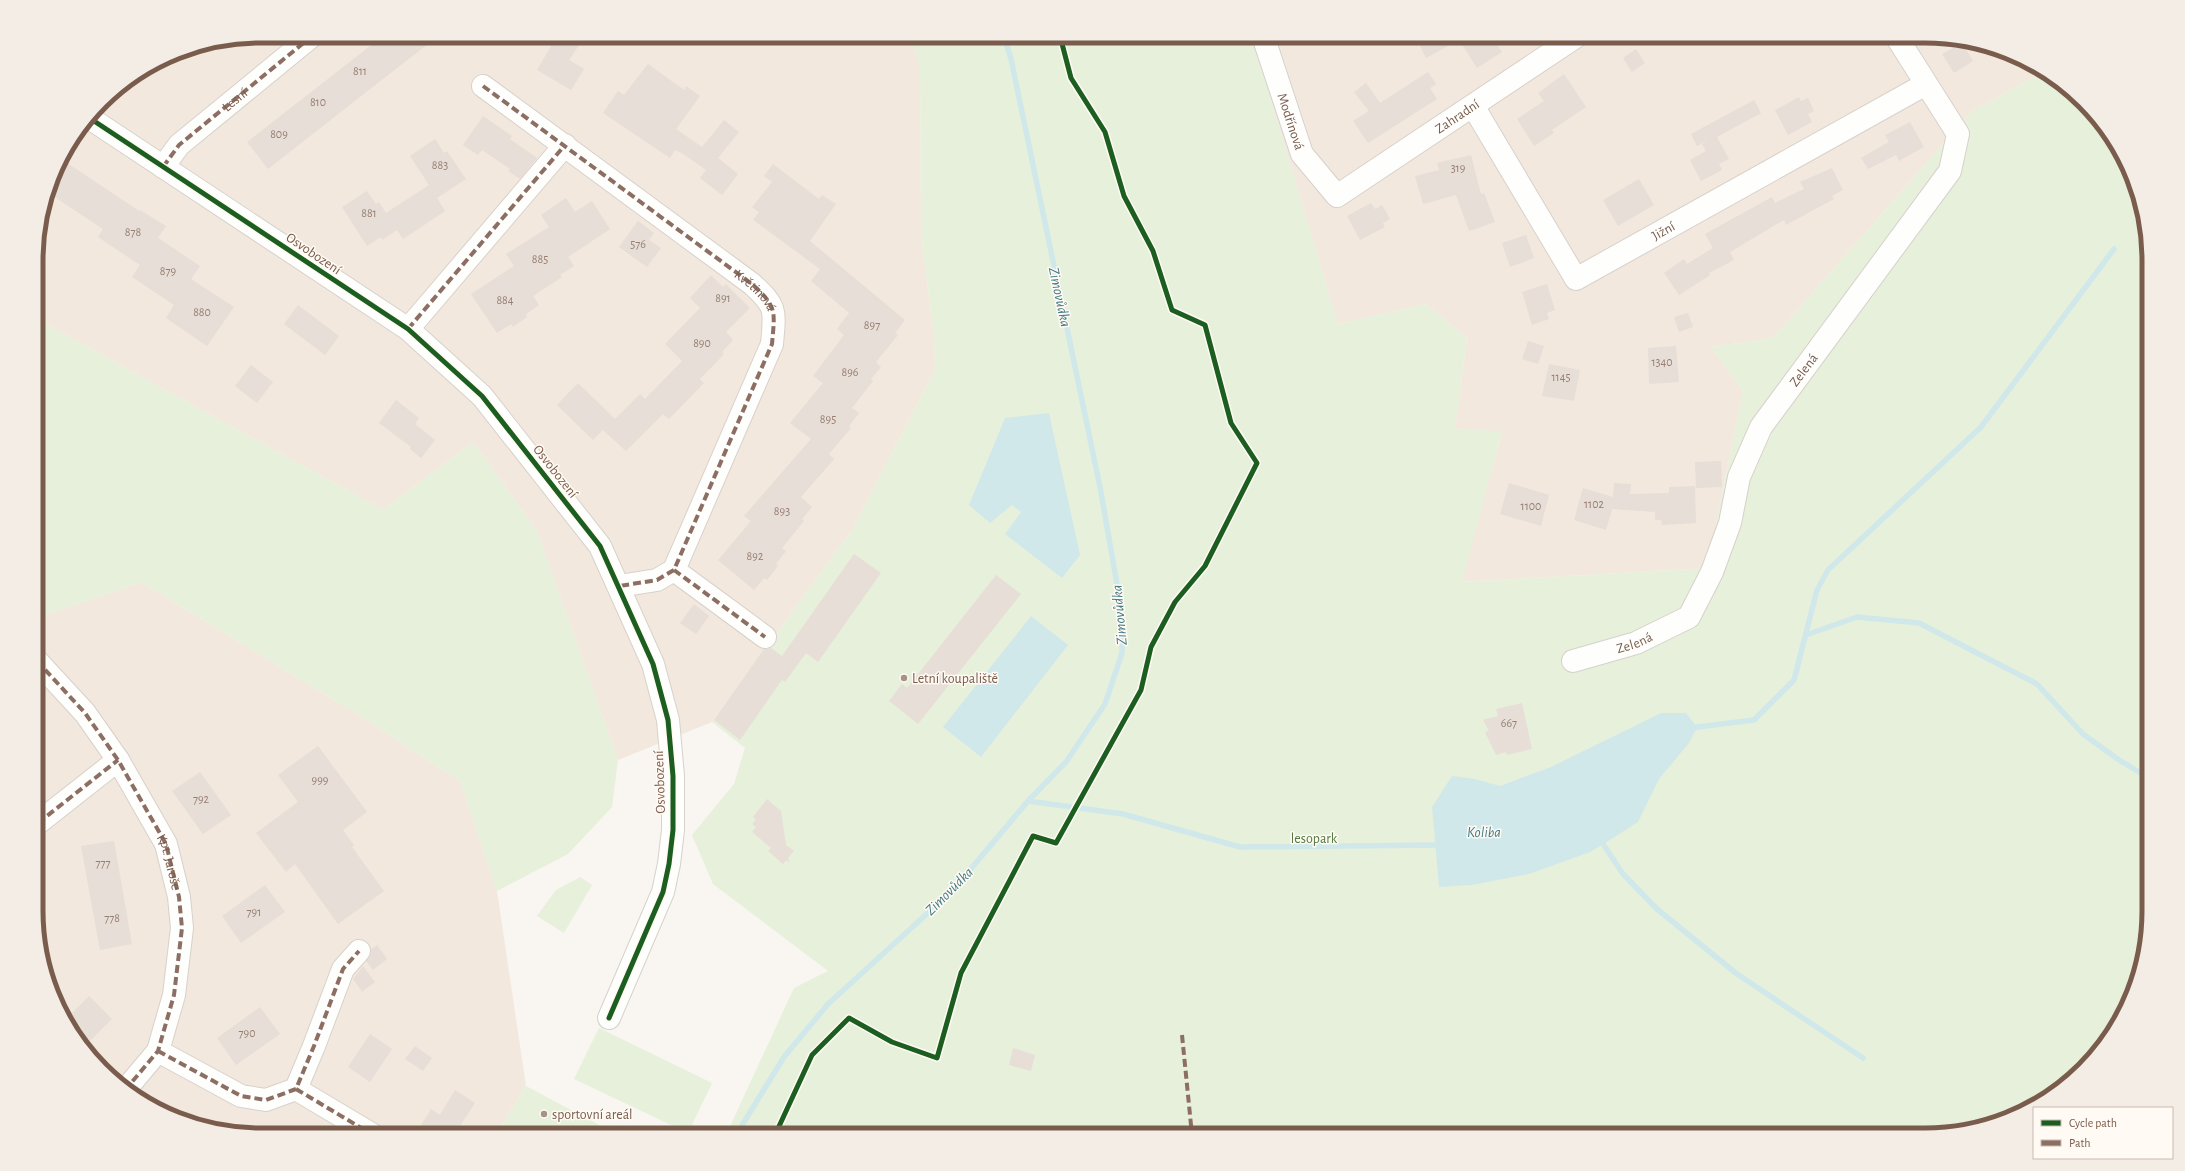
<svg xmlns="http://www.w3.org/2000/svg" width="2185" height="1171" font-family="'Alegreya Sans',sans-serif">
  <style>
    .residential { fill: #f2e8de }
    .green { fill: #e7f0db }
    .water { fill: #d0e8ea }
    .lines { fill: none; stroke-linecap: round; stroke-linejoin: round }
    .stream { stroke: #d0e8ea; stroke-width: 5.5 }
    .building { fill: #e6ded7 }
    .minor-casing { stroke: #d7d1cb; stroke-width: 24 }
    .minor { stroke: #fefefd; stroke-width: 22 }
    .quiet { stroke: #8d6e63; stroke-width: 4; stroke-dasharray: 8 4; stroke-linecap: butt }
    .cycleway-casing { stroke: #fffaf3; stroke-width: 8 }
    .cycleway { stroke: #1b5e20; stroke-width: 5 }
    .poi-dot { fill: #a69286; stroke: #fffaf3; stroke-width: 1.5 }
    .labels { text-anchor: middle; stroke-width: 3; stroke-linejoin: round; paint-order: stroke }
    .number-label { font-size: 12px; fill: #977e72 }
    .street-label { font-size: 14px; fill: #7a5c4d; stroke: #fffaf3 }
    .poi-label { font-size: 14px; fill: #7a5c4d; stroke: #fffaf3; text-anchor: start }
    .park-label { font-size: 14px; fill: #537a41; stroke: #fffaf3 }
    .water-label { font-size: 15px; font-style: italic; fill: #437c86; stroke: #fffaf3 }
    .rim { fill: none; stroke: #7a5c4d; stroke-width: 5 }
  </style>
  <rect width="100%" height="100%" fill="#f9f5f0"/>
  <g class="residential">
    <polygon points="260,36 911,36 920,67 921,234 934,335 935,370 852,530 712,722 618,760 537,531 473,442 383,510 37,319 36,245 59,161 112,92 174,53"/>
    <polygon points="1252,36 1925,36 1983,44 2024,59 2043,72 1971,112 1773,338 1711,347 1743,391 1707,568 1461,582 1502,432 1455,429 1467,338 1426,304 1338,324"/>
    <polygon points="141,582 357,714 460,781 497,891 526,1086 496,1135 260,1135 202,1127 161,1112 112,1079 74,1036 53,997 38,940 37,618"/>
  </g>
  <g class="green">
    <polygon points="911,36 1252,36 1338,324 1426,304 1467,338 1455,429 1502,431 1462,582 1707,568 1743,391 1711,347 1773,338 1971,112 2043,72 2073,91 2111,135 2132,174 2147,231 2149,911 2141,969 2126,1010 2093,1059 2049,1097 1997,1123 1939,1135 726,1135 794,988 828,971 713,884 692,835 734,784 745,748 712,722 852,530 935,370 934,335 921,234 920,67"/>
    <polygon points="37,319 383,510 473,442 537,531 618,760 612,807 568,854 497,891 460,781 357,714 141,582 37,618"/>
    <polygon points="580,877 592,885 564,933 537,916 556,890"/>
    <polygon points="599,1028 712,1083 688,1133 574,1079"/>
    <polygon points="526,1086 618,1135 496,1135"/>
  </g>
  <g class="water">
    <polygon points="1049,413 1080,555 1062,578 1005,534 1021,512 1012,505 990,523 969,505 1005,418"/>
    <polygon points="1031,616 1068,645 981,757 943,727"/>
    <polygon points="1661,713 1686,713 1697,727 1689,743 1659,779 1638,822 1605,843 1590,852 1529,874 1472,885 1439,887 1432,807 1452,776 1475,779 1500,786 1551,767"/>
  </g>
  <g class="lines">
    <g class="stream">
      <polyline points="1806,635 1857,617 1919,623 2037,684 2083,734 2119,760 2149,778"/>
      <polyline points="1692,730 1697,727 1754,720 1794,680 1817,590 1828,570 1981,427 2114,249"/>
      <polyline points="1028,801 1123,814 1240,847 1443,845"/>
      <polyline points="1599,838 1623,874 1657,909 1737,974 1863,1058"/>
      <polyline points="736,1135 784,1057 828,1004 953,890 1028,801 1066,762 1105,704 1122,653 1122,613 1100,487 1011,59 1004,36"/>
    </g>
  </g>
  <g class="building">
    <polygon points="383,36 438,36 268,169 247,142"/>
    <polygon points="557,36 585,36 569,60 584,69 571,90 537,70"/>
    <polygon points="1415,36 1491,36 1502,52 1477,68 1459,40 1426,58"/>
    <polygon points="1962,43 1973,61 1954,73 1942,54"/>
    <polygon points="1636,49 1645,63 1632,72 1623,58"/>
    <polygon points="648,64 684,90 686,86 700,96 676,129 702,147 724,120 739,132 718,158 738,174 722,195 700,178 706,170 682,153 675,150 670,158 603,113 618,91 624,95"/>
    <polygon points="1428,72 1436,84 1430,88 1437,99 1368,143 1353,121 1369,111 1354,92 1366,83 1380,103"/>
    <polygon points="1564,74 1586,107 1552,130 1554,133 1534,146 1517,119 1544,101 1538,93"/>
    <polygon points="1799,97 1801,101 1808,98 1814,111 1808,114 1812,122 1788,135 1775,110"/>
    <polygon points="1754,100 1761,113 1717,137 1729,159 1719,164 1722,170 1701,181 1690,160 1706,151 1702,144 1712,138 1697,146 1691,134"/>
    <polygon points="483,116 512,136 510,139 537,158 520,179 508,171 510,169 482,150 478,155 463,145"/>
    <polygon points="1910,122 1924,147 1899,161 1896,155 1868,169 1861,158 1889,142 1885,135"/>
    <polygon points="435,139 444,153 447,151 466,179 437,198 445,211 403,239 397,230 382,240 381,237 367,246 342,207 367,191 376,204 379,202 386,213 429,185 410,156"/>
    <polygon points="1471,155 1481,194 1484,193 1495,222 1469,231 1456,195 1423,204 1415,176 1439,170 1437,163"/>
    <polygon points="61,159 139,211 140,210 166,226 158,238 200,266 191,279 234,307 207,346 166,318 174,305 132,277 140,265 98,237 103,229 50,194"/>
    <polygon points="773,164 819,199 822,195 836,204 810,241 905,320 895,333 898,335 876,362 881,367 871,379 873,381 852,408 859,413 849,426 851,428 829,454 834,459 801,497 812,507 802,519 804,521 782,548 786,551 776,564 778,566 767,580 764,578 754,590 718,560 751,521 744,516 811,439 790,423 823,383 813,376 844,335 837,329 849,313 811,281 820,269 753,220 759,212 752,207 772,182 764,176"/>
    <polygon points="1832,168 1843,190 1832,196 1834,199 1786,225 1784,220 1730,252 1734,260 1709,273 1710,275 1679,295 1664,273 1684,259 1687,264 1713,248 1705,234 1772,197 1775,203 1804,189 1800,182"/>
    <polygon points="1639,179 1654,205 1618,226 1603,200"/>
    <polygon points="566,198 575,212 592,201 610,229 568,257 574,266 560,275 562,277 533,296 539,305 526,314 527,317 513,327 511,324 497,333 471,294 514,266 506,254 549,227 541,215"/>
    <polygon points="1371,203 1375,209 1382,205 1390,219 1383,223 1385,227 1360,240 1347,216"/>
    <polygon points="638,221 654,233 649,240 661,248 647,267 619,247"/>
    <polygon points="1526,235 1534,258 1510,267 1502,243"/>
    <polygon points="711,275 723,287 726,284 750,308 726,332 733,340 722,352 724,354 700,379 704,383 669,419 663,414 626,451 603,430 593,440 557,405 578,383 615,419 640,394 645,399 682,361 665,344 700,308 690,298"/>
    <polygon points="1547,284 1555,310 1547,313 1549,319 1532,325 1522,292"/>
    <polygon points="298,305 339,336 325,355 284,324"/>
    <polygon points="1688,313 1693,327 1679,332 1674,317"/>
    <polygon points="1528,341 1544,346 1538,364 1522,359"/>
    <polygon points="1676,346 1679,382 1649,384 1648,348"/>
    <polygon points="1549,364 1580,370 1574,401 1542,396"/>
    <polygon points="251,365 273,382 257,403 235,386"/>
    <polygon points="396,400 419,418 415,424 435,440 421,458 410,449 411,447 379,423"/>
    <polygon points="1721,461 1722,487 1696,488 1695,462"/>
    <polygon points="1509,483 1549,495 1541,526 1500,514"/>
    <polygon points="1614,483 1631,484 1630,494 1669,493 1669,487 1695,486 1696,523 1662,525 1661,520 1655,520 1655,512 1612,509 1613,506 1606,530 1574,520 1583,488 1613,497"/>
    <polygon points="854,554 881,573 818,662 806,653 785,682 782,680 740,740 714,720 764,649 771,648 782,656"/>
    <polygon points="996,575 1021,594 918,724 889,701 902,684 907,688"/>
    <polygon points="694,604 709,616 696,634 680,623"/>
    <polygon points="1522,703 1532,749 1507,755 1506,752 1496,755 1485,732 1489,731 1483,720 1498,716 1496,709"/>
    <polygon points="318,746 367,812 343,830 354,845 352,847 384,891 338,924 295,864 286,872 256,833 298,802 278,775"/>
    <polygon points="200,772 231,815 203,834 172,791"/>
    <polygon points="767,799 781,811 786,845 794,851 788,858 789,863 786,860 783,864 768,851 771,848 752,832 756,827 752,824 756,820 753,817"/>
    <polygon points="114,841 132,944 100,950 81,846"/>
    <polygon points="265,885 285,912 241,943 222,916"/>
    <polygon points="377,945 387,959 373,970 366,961 371,954 371,949"/>
    <polygon points="363,966 375,982 362,992 353,979"/>
    <polygon points="89,996 112,1019 84,1047 74,1036 65,1020"/>
    <polygon points="260,1007 280,1034 236,1065 217,1038"/>
    <polygon points="370,1034 392,1049 370,1082 348,1067"/>
    <polygon points="415,1046 432,1058 423,1071 405,1059"/>
    <polygon points="1013,1048 1035,1055 1031,1071 1009,1065"/>
    <polygon points="455,1090 475,1103 454,1135 415,1135 431,1109 440,1115"/>
  </g>
  <g class="lines">
    <g class="minor-casing">
      <g id="minor">
        <path id="s1" d="M 1263,36 L 1302,154 L 1337,196 L 1577,36"/>
        <path id="s2" d="M 483,86 L 752,284 C 777,307 775,310 772,344 L 674,570 L 657,580 L 619,586"/>
        <path id="s3" d="M 1473,106 L 1576,279 L 1926,84"/>
        <polyline points="91,119 408,329 482,396 600,546 653,664 668,720 673,776 673,830 669,864 663,892 609,1018"/>
        <polyline points="163,167 179,145 312,36"/>
        <polyline points="408,329 565,145"/>
        <polyline points="674,570 765,637"/>
        <polyline points="37,661 85,713 118,760 166,844 179,897 182,928 174,995 158,1051 126,1089"/>
        <path id="s4" d="M 1573,661 L 1636,643 L 1689,617 L 1712,572 L 1730,523 L 1739,477 L 1761,427 L 1950,171 L 1958,134 L 1896,36"/>
        <polyline points="38,823 118,760"/>
        <polyline points="158,1051 241,1096 266,1100 296,1089 314,1046 343,969 359,951"/>
        <polyline points="296,1089 373,1135"/>
      </g>
    </g>
    <use href="#minor" class="minor"/>
    <g class="quiet">
      <path d="M 483,86 L 752,284 C 777,307 775,310 772,344 L 674,570 L 657,580 L 619,586"/>
      <path id="s5" d="M 163,167 L 179,145 L 312,36"/>
      <polyline points="408,329 565,145"/>
      <polyline points="674,570 765,637"/>
      <path id="s6" d="M 37,661 L 85,713 L 118,760 L 166,844 L 179,897 L 182,928 L 174,995 L 158,1051 L 126,1089"/>
      <polyline points="38,823 118,760"/>
      <polyline points="1182,1035 1192,1135"/>
      <polyline points="158,1051 241,1096 266,1100 296,1089 314,1046 343,969 359,951"/>
      <polyline points="296,1089 373,1135"/>
    </g>
    <g class="cycleway-casing">
      <g id="cycleway">
        <polyline points="91,119 408,329 482,396 600,546 653,664 668,720 673,776 673,830 669,864 663,892 609,1018"/>
        <polyline points="775,1135 812,1055 849,1018 892,1042 937,1058 961,973 1033,836 1056,843 1141,690 1151,647 1175,602 1205,566 1257,463 1231,423 1205,325 1172,310 1153,251 1124,196 1105,132 1071,78 1060,36"/>
      </g>
    </g>
    <use href="#cycleway" class="cycleway"/>
  </g>
  <g class="poi-dot">
    <circle cx="904" cy="678" r="4"/>
    <circle cx="544" cy="1114" r="4"/>
  </g>
  <g class="labels">
    <g class="number-label">
      <text x="360" y="75">811</text>
      <text x="318" y="106">810</text>
      <text x="279" y="138">809</text>
      <text x="440" y="169">883</text>
      <text x="1458" y="172">319</text>
      <text x="369" y="217">881</text>
      <text x="133" y="236">878</text>
      <text x="638" y="248">576</text>
      <text x="540" y="263">885</text>
      <text x="168" y="275">879</text>
      <text x="723" y="302">891</text>
      <text x="505" y="304">884</text>
      <text x="202" y="316">880</text>
      <text x="872" y="329">897</text>
      <text x="702" y="347">890</text>
      <text x="1662" y="366">1340</text>
      <text x="850" y="376">896</text>
      <text x="1561" y="381">1145</text>
      <text x="828" y="423">895</text>
      <text x="1594" y="508">1102</text>
      <text x="1531" y="510">1100</text>
      <text x="782" y="515">893</text>
      <text x="755" y="560">892</text>
      <text x="1509" y="727">667</text>
      <text x="320" y="784">999</text>
      <text x="201" y="803">792</text>
      <text x="103" y="867">777</text>
      <text x="254" y="916">791</text>
      <text x="112" y="922">778</text>
      <text x="247" y="1037">790</text>
    </g>
    <g class="street-label">
      <text dy="5" stroke="none"><textPath href="#s5" startOffset="99">Lesní</textPath></text>
      <text dy="5" stroke="none"><textPath href="#s1" startOffset="323">Zahradní</textPath></text>
      <text dy="5" stroke="none"><textPath href="#s1" startOffset="90">Modřínová</textPath></text>
      <text dy="5" stroke="none"><textPath href="#s3" startOffset="301">Jižní</textPath></text>
      <text transform="translate(314 253) rotate(34)" y="5">Osvobození</text>
      <text dy="5" stroke="none"><textPath href="#s2" startOffset="341">Květinová</textPath></text>
      <text dy="5" stroke="none"><textPath href="#s4" startOffset="400">Zelená</textPath></text>
      <text transform="translate(556 471) rotate(52)" y="5">Osvobození</text>
      <text dy="5" stroke="none"><textPath href="#s4" startOffset="64">Zelená</textPath></text>
      <text transform="translate(659 782) rotate(-92)" y="5">Osvobození</text>
      <text dy="5" stroke="none"><textPath href="#s6" startOffset="243">Kpt. Jaroše</textPath></text>
    </g>
    <g class="poi-label">
      <text x="912" y="683">Letní koupaliště</text>
      <text x="552" y="1119">sportovní areál</text>
    </g>
    <g class="park-label">
      <text x="1314" y="843">lesopark</text>
    </g>
    <g class="water-label">
      <text transform="translate(1060 297) rotate(78)" y="5">Zimovůdka</text>
      <text transform="translate(1119 615) rotate(-95)" y="5">Zimovůdka</text>
      <text x="1484" y="837">Koliba</text>
      <text transform="translate(949 891) rotate(-45)" y="5">Zimovůdka</text>
    </g>
  </g>
  <path d="M0 0H2185V1171H0ZM260 43H1925A217 217 0 0 1 2142 260V911A217 217 0 0 1 1925 1128H260A217 217 0 0 1 43 911V260A217 217 0 0 1 260 43Z" fill="#f4ede6" fill-rule="evenodd"/>
  <path class="rim" d="M260 43H1925A217 217 0 0 1 2142 260V911A217 217 0 0 1 1925 1128H260A217 217 0 0 1 43 911V260A217 217 0 0 1 260 43Z"/>
  <rect x="2033" y="1107" width="140" height="52" fill="#fffaf3" stroke="#cabbb1"/>
  <rect x="2041" y="1120" width="20" height="6" fill="#1b5e20" stroke="#cabbb1"/>
  <text x="2069" y="1127" font-size="12" fill="#7a5c4d">Cycle path</text>
  <rect x="2041" y="1140" width="20" height="6" fill="#8d6e63" stroke="#cabbb1"/>
  <text x="2069" y="1147" font-size="12" fill="#7a5c4d">Path</text>
</svg>
